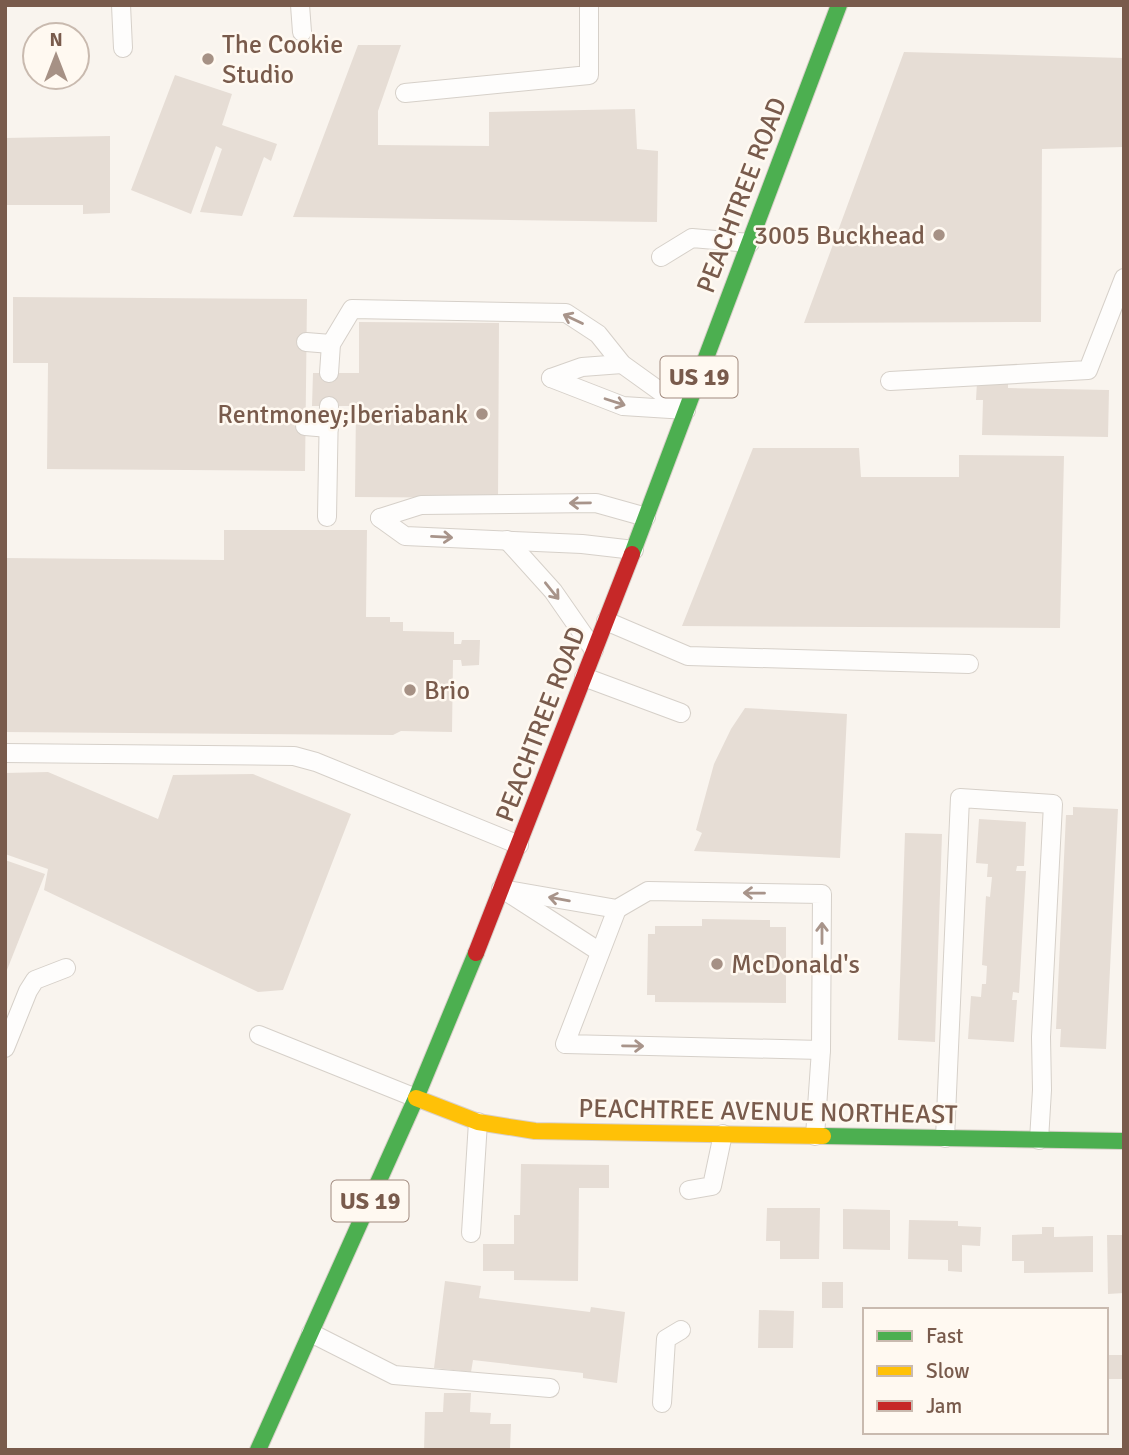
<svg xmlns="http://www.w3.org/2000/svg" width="1129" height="1455" font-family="Signika,sans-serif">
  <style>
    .building { fill: #e6ddd5 }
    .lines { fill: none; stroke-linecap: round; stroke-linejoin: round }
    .lane-casing { stroke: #d6d0c9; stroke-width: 20 }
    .fast-casing { stroke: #d9d0ca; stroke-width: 18 }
    .slow-casing { stroke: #d9d0ca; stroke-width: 18 }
    .jam-casing { stroke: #d9d0ca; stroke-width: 18 }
    .lane { stroke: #fefdfc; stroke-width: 18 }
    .fast { stroke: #4caf50; stroke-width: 16 }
    .slow { stroke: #ffc107; stroke-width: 16 }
    .jam { stroke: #c62828; stroke-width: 16 }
    .oneway { stroke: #a8948a }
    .poi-dot { fill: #a69185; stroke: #fff9f1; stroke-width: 2.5 }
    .labels { text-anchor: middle; stroke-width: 5; stroke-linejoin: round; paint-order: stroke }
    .shield { fill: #fff9f1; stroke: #a18a7e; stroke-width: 2 }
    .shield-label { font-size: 24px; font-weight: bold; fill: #795b4c }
    .poi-label { font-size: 26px; fill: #795b4c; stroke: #fff9f1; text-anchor: start }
    .street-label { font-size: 26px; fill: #795b4c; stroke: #fff9f1 }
  </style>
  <rect width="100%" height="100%" fill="#f9f4ee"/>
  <g class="building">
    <polygon points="358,45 401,45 378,111 378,145 489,146 489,112 635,109 637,149 658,151 657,222 293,217"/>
    <polygon points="904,52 1124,58 1124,147 1042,149 1041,322 804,323"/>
    <polygon points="175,75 232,94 222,125 277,144 271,161 264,157 242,216 200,212 222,149 216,146 191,214 131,190"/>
    <polygon points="110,136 110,213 83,214 83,205 5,205 5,138"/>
    <polygon points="13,297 307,299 305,471 47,469 48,363 13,363"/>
    <polygon points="359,322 499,323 498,498 355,497 356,406 312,406 313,373 359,373"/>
    <polygon points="977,382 1008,382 1008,388 1109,390 1108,437 982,435 983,400 976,400"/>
    <polygon points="753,448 859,448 861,477 959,477 959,455 1064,456 1060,628 682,626"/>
    <polygon points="224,530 367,530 366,617 390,617 390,622 403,622 403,631 454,632 454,644 461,644 462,640 480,640 479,665 462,666 461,660 453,660 452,732 401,731 393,735 5,732 5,558 224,560"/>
    <polygon points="745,708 847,714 840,858 694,851 702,833 696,830 714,764 731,729"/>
    <polygon points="48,772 158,819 173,775 253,774 351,814 283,990 258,992 44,890 48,869 5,854 5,773"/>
    <polygon points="1073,807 1118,809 1106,1049 1060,1047 1061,1029 1056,1029 1066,815 1073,815"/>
    <polygon points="979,819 1026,822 1024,866 1017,866 1016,871 1026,871 1019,993 1013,992 1012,1000 1017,1000 1014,1042 968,1039 971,996 981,997 982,984 986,984 987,966 982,965 986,896 990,897 992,877 987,877 988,864 976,863"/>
    <polygon points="905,833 942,834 935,1042 898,1040"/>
    <polygon points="5,860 45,874 5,975"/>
    <polygon points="702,919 770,920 770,927 786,927 786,1003 655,1002 655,995 647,995 648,934 655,934 655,926 702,926"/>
    <polygon points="521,1164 609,1165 609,1188 579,1188 578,1281 514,1280 514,1271 483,1271 483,1244 514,1244 514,1215 520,1215"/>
    <polygon points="767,1208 820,1208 819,1259 780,1259 780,1241 766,1241"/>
    <polygon points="843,1209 890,1210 890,1250 843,1249"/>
    <polygon points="909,1220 958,1221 958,1226 981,1227 980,1246 962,1245 962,1272 948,1271 948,1260 908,1259"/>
    <polygon points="1042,1227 1054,1227 1054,1237 1093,1236 1093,1272 1024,1273 1024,1261 1012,1261 1012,1235 1042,1234"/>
    <polygon points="1107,1235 1124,1235 1124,1293 1108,1294"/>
    <polygon points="445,1281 481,1286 479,1298 590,1312 591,1307 625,1312 617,1383 583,1378 583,1373 473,1360 471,1372 434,1368"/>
    <rect x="822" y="1282" width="21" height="26"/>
    <polygon points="759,1310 794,1311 793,1348 758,1348"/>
    <rect x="1106" y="1355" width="18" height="24"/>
    <polygon points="444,1393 471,1393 470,1412 491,1413 490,1424 511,1424 510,1450 424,1450 425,1412 443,1412"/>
  </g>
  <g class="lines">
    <g class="lane-casing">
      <g id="lane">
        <polyline points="121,5 123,48"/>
        <polyline points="300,5 302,32"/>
        <polyline points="405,93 589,75 589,5"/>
        <polyline points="661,257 692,238 750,243"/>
        <polyline points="306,342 331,344"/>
        <polyline points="329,373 331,344 352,309 566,313 598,334 622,364 686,410"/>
        <polyline points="551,378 623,406 686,410"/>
        <polyline points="551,378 582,367 622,364"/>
        <polyline points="890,381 1088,370 1124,278"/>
        <polyline points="305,426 329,428"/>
        <polyline points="327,517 329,406"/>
        <polyline points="380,518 421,505 596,503 646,517"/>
        <polyline points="380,518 405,536 582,544 634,550"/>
        <polyline points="507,540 553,591 594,650"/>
        <polyline points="606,621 688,656 969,664"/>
        <polyline points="584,677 681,713"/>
        <polyline points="5,753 294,756 316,762 519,845"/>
        <polyline points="501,889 617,909 648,891 822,894 821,1050 815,1136"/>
        <polyline points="507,892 600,952"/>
        <polyline points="617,909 565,1044 821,1050"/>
        <polyline points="259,1035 416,1098"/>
        <polyline points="5,1048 28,991 35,980 66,968"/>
        <polyline points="945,1138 960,798 1053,804 1041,1037 1042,1090 1039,1140"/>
        <polyline points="689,1190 712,1186 723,1134"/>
        <polyline points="471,1233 478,1122"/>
        <polyline points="311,1333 394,1375 550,1388"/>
        <polyline points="662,1403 666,1339 681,1330"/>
      </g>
    </g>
    <g class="fast-casing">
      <g id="fast">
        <polyline points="632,554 839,5"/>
        <polyline points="823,1136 1124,1141"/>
        <polyline points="258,1450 416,1098 476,953"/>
      </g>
    </g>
    <g class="slow-casing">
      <polyline id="slow" points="416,1098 478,1122 535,1131 823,1136"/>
    </g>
    <g class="jam-casing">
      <polyline id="jam" points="476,953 632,554"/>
    </g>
    <use href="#lane" class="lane"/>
    <use href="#fast" class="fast"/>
    <use href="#slow" class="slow"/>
    <use href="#jam" class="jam"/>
  </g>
  <defs><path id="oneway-shaft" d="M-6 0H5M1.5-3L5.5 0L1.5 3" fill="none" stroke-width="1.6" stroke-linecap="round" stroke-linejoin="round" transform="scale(1.75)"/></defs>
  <g class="oneway">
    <use href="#oneway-shaft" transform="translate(573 319) rotate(-155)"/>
    <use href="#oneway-shaft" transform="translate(615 402) rotate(18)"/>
    <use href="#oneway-shaft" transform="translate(580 503) rotate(179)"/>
    <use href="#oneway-shaft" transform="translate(442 537) rotate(3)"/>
    <use href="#oneway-shaft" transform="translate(552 591) rotate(51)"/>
    <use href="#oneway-shaft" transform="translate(754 893) rotate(-179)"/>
    <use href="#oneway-shaft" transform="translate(559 899) rotate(-170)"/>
    <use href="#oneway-shaft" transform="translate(822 933) rotate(-90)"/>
    <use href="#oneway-shaft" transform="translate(633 1046) rotate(1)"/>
  </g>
  <g class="poi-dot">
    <circle cx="208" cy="59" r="7"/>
    <circle cx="939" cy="235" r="7"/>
    <circle cx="482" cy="414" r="7"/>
    <circle cx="410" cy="690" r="7"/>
    <circle cx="717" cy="964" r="7"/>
  </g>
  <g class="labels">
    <g class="shield">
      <rect x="660.5" y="356.5" width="77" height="41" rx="5"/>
      <rect x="331.5" y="1180.5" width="77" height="41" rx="5"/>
    </g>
    <g class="shield-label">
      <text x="699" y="385">US 19</text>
      <text x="370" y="1209">US 19</text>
    </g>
    <g class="poi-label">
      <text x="222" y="53">The Cookie<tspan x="222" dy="30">Studio</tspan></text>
      <text x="925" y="244" text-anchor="end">3005 Buckhead</text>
      <text x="468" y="423" text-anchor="end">Rentmoney;Iberiabank</text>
      <text x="424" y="699">Brio</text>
      <text x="731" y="973">McDonald's</text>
    </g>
    <g class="street-label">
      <text transform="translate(741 195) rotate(-69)" y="9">PEACHTREE ROAD</text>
      <text transform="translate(540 724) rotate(-69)" y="9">PEACHTREE ROAD</text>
      <text transform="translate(768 1111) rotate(1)" y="9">PEACHTREE AVENUE NORTHEAST</text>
    </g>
  </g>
  <rect width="1129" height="1455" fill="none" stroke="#795b4c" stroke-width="14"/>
  <rect x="863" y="1308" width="245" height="126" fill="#fff9f1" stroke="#c9baaf" stroke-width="2"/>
  <rect x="877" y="1331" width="35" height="10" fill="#4caf50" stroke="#c9baaf" stroke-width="2"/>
  <text x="926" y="1343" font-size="21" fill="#795b4c">Fast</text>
  <rect x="877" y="1366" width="35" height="10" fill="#ffc107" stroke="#c9baaf" stroke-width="2"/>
  <text x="926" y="1378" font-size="21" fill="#795b4c">Slow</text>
  <rect x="877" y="1401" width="35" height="10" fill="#c62828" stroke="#c9baaf" stroke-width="2"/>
  <text x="926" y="1413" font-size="21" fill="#795b4c">Jam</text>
  <g transform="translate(56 56)"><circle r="33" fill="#fff9f1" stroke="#c9baaf" stroke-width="2"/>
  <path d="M0-5L12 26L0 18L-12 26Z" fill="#a69185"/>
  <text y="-10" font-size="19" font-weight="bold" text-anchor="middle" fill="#795b4c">N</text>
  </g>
</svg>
